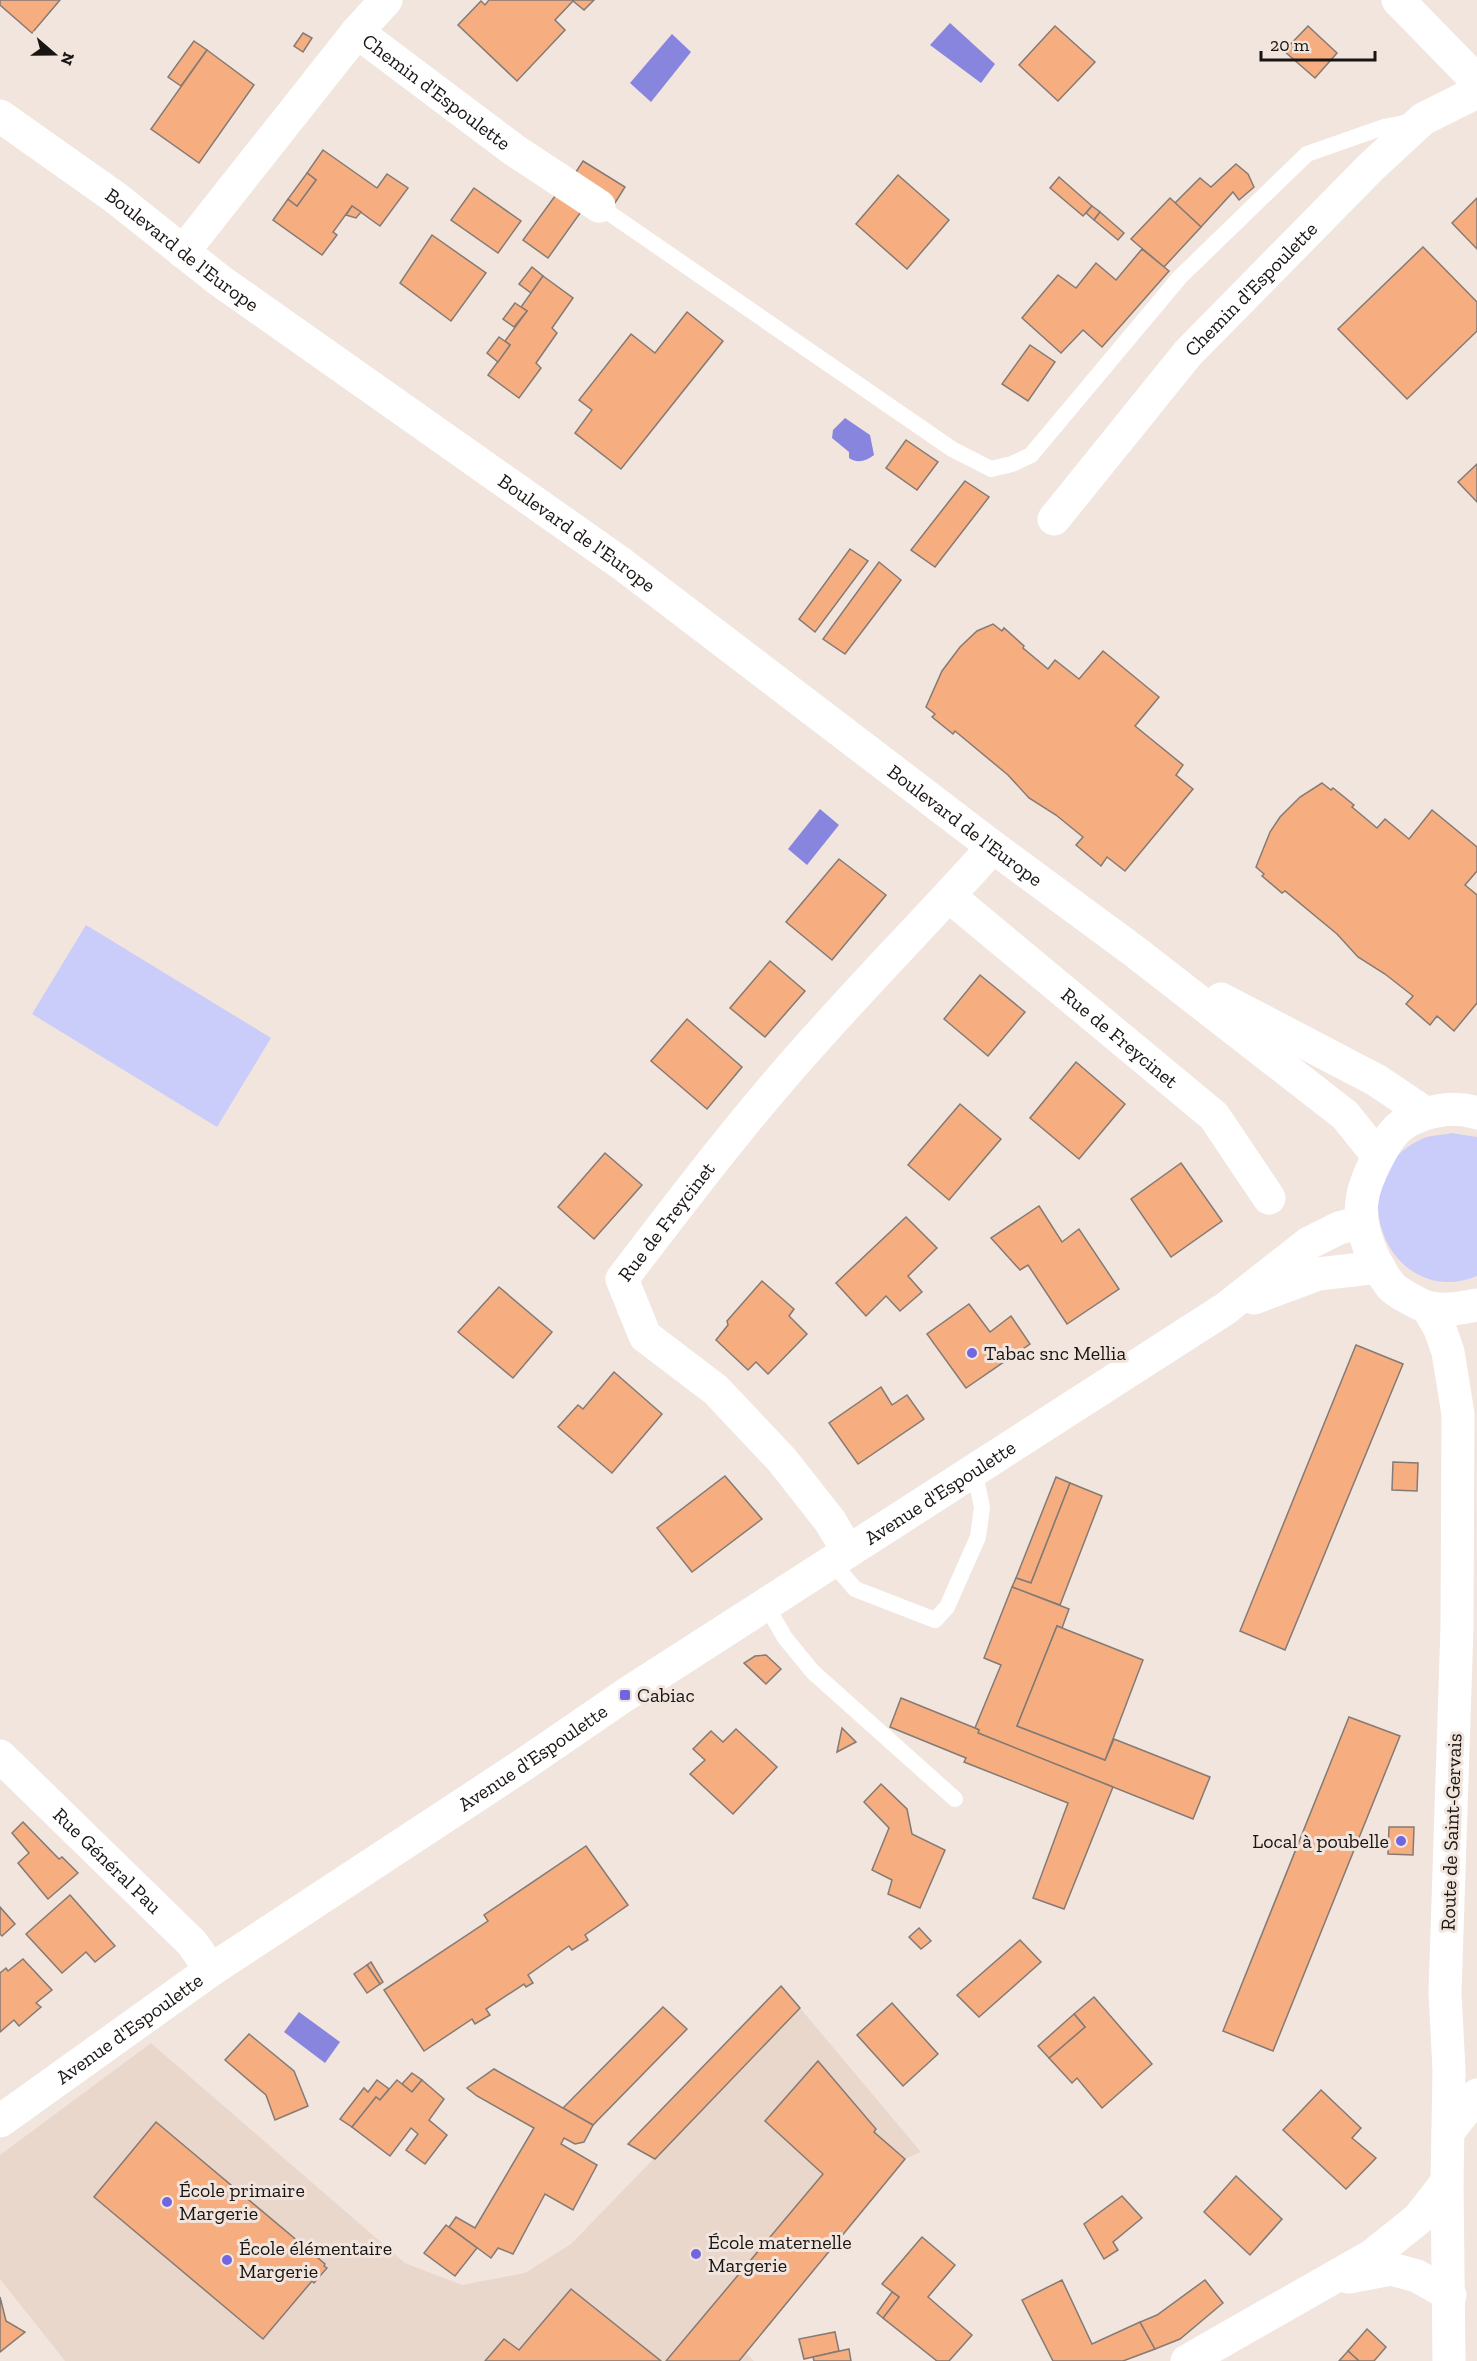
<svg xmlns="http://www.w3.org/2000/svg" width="1477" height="2361" font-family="'Zilla Slab',serif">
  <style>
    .built { fill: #ead7cc }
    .green { fill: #caccf9 }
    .water { fill: #8785dd }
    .building { fill: #f6ae81; stroke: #857a74; stroke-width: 1.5 }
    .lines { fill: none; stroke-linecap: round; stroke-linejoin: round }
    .service { stroke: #fff; stroke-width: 16 }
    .minor { stroke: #fff; stroke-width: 33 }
    .secondary { stroke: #fff; stroke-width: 33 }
    .poi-dot { fill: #7166e0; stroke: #f1e5de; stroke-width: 2 }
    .labels { text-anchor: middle; stroke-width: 6; stroke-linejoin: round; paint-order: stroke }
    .street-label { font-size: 20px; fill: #191513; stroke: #f1e5de }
    .poi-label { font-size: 20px; fill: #191513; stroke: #f1e5de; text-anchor: start }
  </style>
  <rect width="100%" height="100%" fill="#f1e5de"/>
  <polygon class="built" points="800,2008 921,2152 905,2159 746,2353 754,2361 65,2361 0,2279 0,2155 151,2043 405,2263 462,2285 525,2273 571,2244"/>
  <g class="green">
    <polygon points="86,925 271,1038 217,1127 32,1014"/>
    <path d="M 1451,1133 L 1477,1137 L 1477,1276 C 1389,1312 1334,1176 1424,1138 C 1432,1135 1443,1135 1451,1133 Z"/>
  </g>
  <g class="water">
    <polygon points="950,23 995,64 981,83 930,45"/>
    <polygon points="672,34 691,52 651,102 630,83"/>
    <path d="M 845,418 L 870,435 L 874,455 C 866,461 858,464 849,458 L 849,452 L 832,438 L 833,430 Z"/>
    <polygon points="820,809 839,825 807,865 788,849"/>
    <polygon points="299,2012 340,2042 325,2063 284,2032"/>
  </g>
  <g class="building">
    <polygon points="0,0 60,0 32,33 0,5"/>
    <polygon points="489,0 594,0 584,10 573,1 555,20 565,30 517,81 458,25 481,1 485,5"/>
    <polygon points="1055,26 1095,62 1058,101 1019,65"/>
    <polygon points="1308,26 1337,53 1315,78 1284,51"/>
    <polygon points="303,33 312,38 303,52 294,46"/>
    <polygon points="194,41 207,50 181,86 168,77"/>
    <polygon points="207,50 254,85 199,163 151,129"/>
    <polygon points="323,150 377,188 387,174 408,188 380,226 352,206 333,232 337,235 322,255 273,220 288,199 297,206 316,180 307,173"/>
    <polygon points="583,161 625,187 615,203 574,175"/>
    <polygon points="1236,164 1248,174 1254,187 1239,200 1233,192 1201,227 1175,203 1200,178 1211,187"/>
    <polygon points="307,173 316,180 297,206 288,199"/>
    <polygon points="898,175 949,220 907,269 856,224"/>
    <polygon points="1059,177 1092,206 1083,216 1050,188"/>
    <polygon points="474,188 521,221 498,253 451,220"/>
    <polygon points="558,192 583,209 548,258 523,240"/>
    <polygon points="1170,198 1201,227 1164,267 1131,239"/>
    <polygon points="1477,198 1477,249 1452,223"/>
    <polygon points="352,206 361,212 356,218 346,215"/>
    <polygon points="1092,206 1100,212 1094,220 1086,213"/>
    <polygon points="1100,212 1124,233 1118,240 1094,220"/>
    <polygon points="432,235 486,273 451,321 400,283"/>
    <polygon points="1423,247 1477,302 1477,331 1407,399 1338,329"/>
    <polygon points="1142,249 1169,271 1102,347 1083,330 1061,353 1022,318 1058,275 1076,288 1096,263 1116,280"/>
    <polygon points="532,267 543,276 531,293 519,284"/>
    <polygon points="543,276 573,298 552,328 557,333 536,363 541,368 519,398 488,375 510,345 505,341 527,311 521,307"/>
    <polygon points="515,303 527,311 514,327 503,319"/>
    <polygon points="687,312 723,341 621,469 575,433 592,410 579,400 631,334 655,353"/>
    <polygon points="499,337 510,345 498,362 487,353"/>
    <polygon points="1030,345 1055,362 1028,401 1002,384"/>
    <polygon points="906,440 938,462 917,490 886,468"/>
    <polygon points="1477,464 1477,502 1458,482"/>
    <polygon points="965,481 989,497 935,567 911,550"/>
    <polygon points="850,549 868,561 815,632 799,619"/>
    <polygon points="879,562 901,580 845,654 823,639"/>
    <polygon points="993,624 1002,631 1004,628 1024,646 1023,648 1048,669 1055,660 1079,679 1103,651 1159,697 1135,726 1183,765 1176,775 1193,789 1125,871 1107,857 1101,866 1076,845 1083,837 1056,815 1029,798 1008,775 955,731 953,734 932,717 935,714 926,707 942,671 960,647 977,631"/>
    <polygon points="1322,783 1331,790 1333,788 1354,805 1352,807 1377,828 1385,819 1409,839 1432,810 1477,847 1477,871 1465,885 1477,895 1477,1003 1454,1031 1437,1016 1430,1025 1406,1004 1413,996 1385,974 1358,957 1337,934 1285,891 1282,893 1262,876 1264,874 1256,867 1270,832 1280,817 1300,797"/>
    <polygon points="839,859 886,895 832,960 786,922"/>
    <polygon points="770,961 805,991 765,1037 730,1008"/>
    <polygon points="980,975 1025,1012 988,1056 944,1019"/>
    <polygon points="687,1019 742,1067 707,1109 651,1061"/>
    <polygon points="1076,1062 1125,1104 1079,1159 1030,1118"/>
    <polygon points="960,1104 1001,1139 949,1200 908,1165"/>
    <polygon points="605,1153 642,1185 594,1239 558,1207"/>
    <polygon points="1181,1163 1222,1221 1171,1257 1131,1199"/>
    <polygon points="1039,1206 1062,1242 1079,1229 1119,1289 1067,1324 1028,1265 1020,1270 991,1238"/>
    <polygon points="906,1217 937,1248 908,1276 922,1292 900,1311 886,1296 866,1316 836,1283"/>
    <polygon points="762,1281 794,1309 789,1316 807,1334 768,1374 756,1362 748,1370 716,1340 728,1325 727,1321"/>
    <polygon points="499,1287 552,1332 513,1378 458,1332"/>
    <polygon points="969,1304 990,1332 1011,1316 1030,1344 966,1388 927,1334"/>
    <polygon points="1356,1345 1403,1364 1285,1650 1240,1631"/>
    <polygon points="614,1372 662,1414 612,1473 558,1427 578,1405 583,1409"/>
    <polygon points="881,1387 892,1405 907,1395 924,1419 858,1464 829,1423"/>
    <polygon points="1393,1462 1418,1463 1417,1491 1392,1490"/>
    <polygon points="725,1476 762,1519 692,1572 657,1528"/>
    <polygon points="1056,1477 1070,1483 1031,1583 1016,1578"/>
    <polygon points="1070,1483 1102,1496 1060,1605 1012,1587 1016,1578 1031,1583"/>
    <polygon points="1012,1587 1069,1609 1062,1628 1057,1626 1017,1726 1105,1760 1114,1739 1210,1777 1193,1819 978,1733 979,1730 975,1728 1001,1665 984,1658"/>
    <polygon points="1057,1626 1143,1660 1105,1760 1017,1726"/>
    <polygon points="766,1655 781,1669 766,1684 744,1663 755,1656"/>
    <polygon points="901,1698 975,1728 979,1730 978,1733 1113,1787 1064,1909 1033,1898 1068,1803 964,1762 966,1758 890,1727"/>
    <polygon points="1349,1717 1400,1736 1273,2051 1223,2031"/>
    <polygon points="842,1728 856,1742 837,1752"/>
    <polygon points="736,1729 777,1767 733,1814 690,1774 705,1760 693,1749 711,1731 723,1742"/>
    <polygon points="881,1784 907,1809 912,1834 945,1850 920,1908 888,1894 892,1880 872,1870 889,1828 864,1802"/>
    <polygon points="23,1822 59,1859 62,1857 78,1873 48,1899 18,1863 29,1853 12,1833"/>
    <polygon points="1389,1827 1414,1827 1413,1855 1388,1854"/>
    <polygon points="586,1846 628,1905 585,1935 588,1940 572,1950 569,1946 528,1975 533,1983 526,1987 524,1984 486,2009 490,2015 475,2024 472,2019 424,2051 384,1990 488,1921 484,1915"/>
    <polygon points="70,1895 115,1946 95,1962 86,1952 62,1973 26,1934"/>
    <polygon points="0,1907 15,1924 2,1936 0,1934"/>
    <polygon points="919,1928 931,1941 921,1949 909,1937"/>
    <polygon points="1020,1940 1041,1962 979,2017 957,1995"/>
    <polygon points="23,1959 52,1990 36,2003 41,2007 19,2026 14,2020 0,2032 0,1973 6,1968 8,1971"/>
    <polygon points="371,1962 383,1982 380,1984 367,1965"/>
    <polygon points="367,1965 380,1984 367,1993 354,1974"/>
    <polygon points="781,1986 800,2008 655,2159 628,2144"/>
    <polygon points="1094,1997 1152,2064 1102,2108 1077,2078 1072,2083 1049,2058 1085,2027 1074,2014"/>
    <polygon points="892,2003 938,2054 903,2086 857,2035"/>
    <polygon points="663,2007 687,2029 593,2125 563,2108"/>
    <polygon points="1074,2014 1085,2027 1049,2058 1038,2046"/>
    <polygon points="249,2034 294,2071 308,2106 275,2120 266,2095 225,2060"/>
    <polygon points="818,2061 876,2129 874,2132 905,2159 739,2361 666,2361 823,2174 765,2121"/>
    <polygon points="494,2069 593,2125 584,2142 575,2144 564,2138 561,2144 597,2165 573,2210 545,2194 513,2254 498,2248 491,2258 449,2227 456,2217 475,2228 534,2128 477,2096 467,2088"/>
    <polygon points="412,2073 422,2080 412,2092 402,2084"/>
    <polygon points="377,2080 389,2089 380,2100 376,2097 352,2127 340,2119 364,2088 368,2092"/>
    <polygon points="397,2080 412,2092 422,2080 444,2099 429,2120 447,2135 425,2164 406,2150 418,2134 411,2128 390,2156 352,2127 376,2097 380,2100"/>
    <polygon points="1321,2090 1361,2128 1352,2138 1376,2158 1346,2189 1283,2130"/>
    <polygon points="156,2122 325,2264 324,2266 327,2268 314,2283 312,2281 263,2339 94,2197"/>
    <polygon points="1236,2176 1282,2219 1250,2255 1204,2212"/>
    <polygon points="1122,2196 1142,2218 1113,2242 1118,2250 1104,2259 1084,2224"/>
    <polygon points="446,2225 477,2248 455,2276 424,2253"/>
    <polygon points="922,2237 955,2265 928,2297 972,2335 949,2361 937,2361 883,2318 899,2297 882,2284"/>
    <polygon points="1062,2280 1092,2344 1140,2322 1155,2349 1123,2361 1053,2361 1022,2300"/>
    <polygon points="1205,2280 1223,2303 1180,2339 1155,2349 1140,2322 1157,2315"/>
    <polygon points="571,2289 661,2361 485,2361 504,2339 519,2350"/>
    <polygon points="892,2292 899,2297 883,2318 877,2313"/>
    <polygon points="0,2297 6,2321 25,2332 0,2352"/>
    <polygon points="1367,2329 1386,2347 1374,2361 1359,2361 1348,2351"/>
    <polygon points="835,2332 839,2351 804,2359 799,2339"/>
    <polygon points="849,2349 851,2361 814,2361 813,2357"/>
    <polygon points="1348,2351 1359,2361 1339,2361"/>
  </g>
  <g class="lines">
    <g class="service">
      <polyline points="599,206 952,449 991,469 1012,464 1031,455 1180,277 1307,154 1384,127 1414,121"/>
      <polyline points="832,1562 855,1589 935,1620 947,1607 978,1537 982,1507 974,1470"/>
      <polyline points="766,1605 785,1638 813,1672 955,1799"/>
    </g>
    <g class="minor">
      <polyline points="1398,0 1477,81"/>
      <polyline points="357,32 386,0"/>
      <path id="s1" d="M 183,252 L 357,32 L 514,150 L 599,206"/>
      <path id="s2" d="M 1054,519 L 1188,353 L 1371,167 L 1423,119 L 1477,92"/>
      <path id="s3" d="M 949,896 L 1214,1116 L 1269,1198"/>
      <path id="s4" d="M 848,1551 L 830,1521 L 782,1460 L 716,1390 L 645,1336 L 622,1279 C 675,1210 727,1141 784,1075 C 851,997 924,924 993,847"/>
      <path id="s5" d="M 0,1756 L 192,1943 L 211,1970"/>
      <polyline points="1448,2132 1477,2095"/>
      <polyline points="1349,2277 1391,2269 1417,2276 1450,2295"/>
      <polyline points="1187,2361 1373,2255 1418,2219 1447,2182"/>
    </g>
    <g class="secondary">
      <path id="s6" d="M 0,116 L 116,198 L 219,280 L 622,564 L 993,847 L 1134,951 L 1345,1115 L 1378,1156"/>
      <polyline points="1221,999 1376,1080 1425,1113"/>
      <path d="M 1477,1113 C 1454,1105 1422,1111 1402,1125 C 1386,1136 1364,1181 1362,1201 C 1358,1228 1374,1265 1391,1286 C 1396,1292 1423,1307 1431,1308 C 1447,1311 1462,1308 1477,1305"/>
      <polyline points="1254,1298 1318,1274 1379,1267"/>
      <polyline points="1428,1308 1440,1329 1448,1352 1458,1414 1457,1627 1445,1993 1449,2070 1447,2182 1449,2361"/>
      <path id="s7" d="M 0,2121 L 211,1970 L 523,1765 L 625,1695 L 1225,1309 L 1309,1243 L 1339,1228 L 1362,1222"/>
    </g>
  </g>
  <g class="poi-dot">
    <circle cx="972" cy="1353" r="6"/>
    <rect x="619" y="1689" width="12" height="12" rx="3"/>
    <circle cx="1401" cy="1841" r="6"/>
    <circle cx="167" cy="2202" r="6"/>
    <circle cx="696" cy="2254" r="6"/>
    <circle cx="227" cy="2260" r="6"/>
  </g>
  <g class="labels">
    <g class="street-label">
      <text dy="7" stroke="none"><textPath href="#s1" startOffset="380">Chemin d'Espoulette</textPath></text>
      <text dy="7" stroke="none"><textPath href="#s6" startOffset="226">Boulevard de l'Europe</textPath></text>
      <text dy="7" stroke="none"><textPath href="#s2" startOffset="303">Chemin d'Espoulette</textPath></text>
      <text dy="7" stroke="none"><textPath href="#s6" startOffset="712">Boulevard de l'Europe</textPath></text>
      <text dy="7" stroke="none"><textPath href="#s6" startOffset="1198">Boulevard de l'Europe</textPath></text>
      <text dy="7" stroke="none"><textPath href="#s3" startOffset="222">Rue de Freycinet</textPath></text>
      <text dy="7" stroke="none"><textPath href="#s4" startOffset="432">Rue de Freycinet</textPath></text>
      <text dy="7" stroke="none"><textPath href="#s7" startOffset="1131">Avenue d'Espoulette</textPath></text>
      <text dy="7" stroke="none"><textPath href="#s7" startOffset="645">Avenue d'Espoulette</textPath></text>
      <text transform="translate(1451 1832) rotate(-88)" y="7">Route de Saint-Gervais</text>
      <text dy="7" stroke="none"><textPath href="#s5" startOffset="150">Rue Général Pau</textPath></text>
      <text dy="7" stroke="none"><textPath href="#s7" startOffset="159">Avenue d'Espoulette</textPath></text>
    </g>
    <g class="poi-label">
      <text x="984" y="1360">Tabac snc Mellia</text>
      <text x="637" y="1702">Cabiac</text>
      <text x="1389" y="1848" text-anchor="end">Local à poubelle</text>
      <text x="179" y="2197">École primaire<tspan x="179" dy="23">Margerie</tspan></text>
      <text x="708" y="2249">École maternelle<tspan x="708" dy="23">Margerie</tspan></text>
      <text x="239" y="2255">École élémentaire<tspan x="239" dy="23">Margerie</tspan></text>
    </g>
  </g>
  <g transform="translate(54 54) rotate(110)" stroke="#f1e5de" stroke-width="4.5" paint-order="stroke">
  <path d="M0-4.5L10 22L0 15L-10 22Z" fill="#191513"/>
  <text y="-9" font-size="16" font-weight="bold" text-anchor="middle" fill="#191513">N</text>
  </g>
  <path d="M1261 51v9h114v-9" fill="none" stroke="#191513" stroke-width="3"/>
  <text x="1270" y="51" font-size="18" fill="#191513" stroke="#f1e5de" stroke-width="4.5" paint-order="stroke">20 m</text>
</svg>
